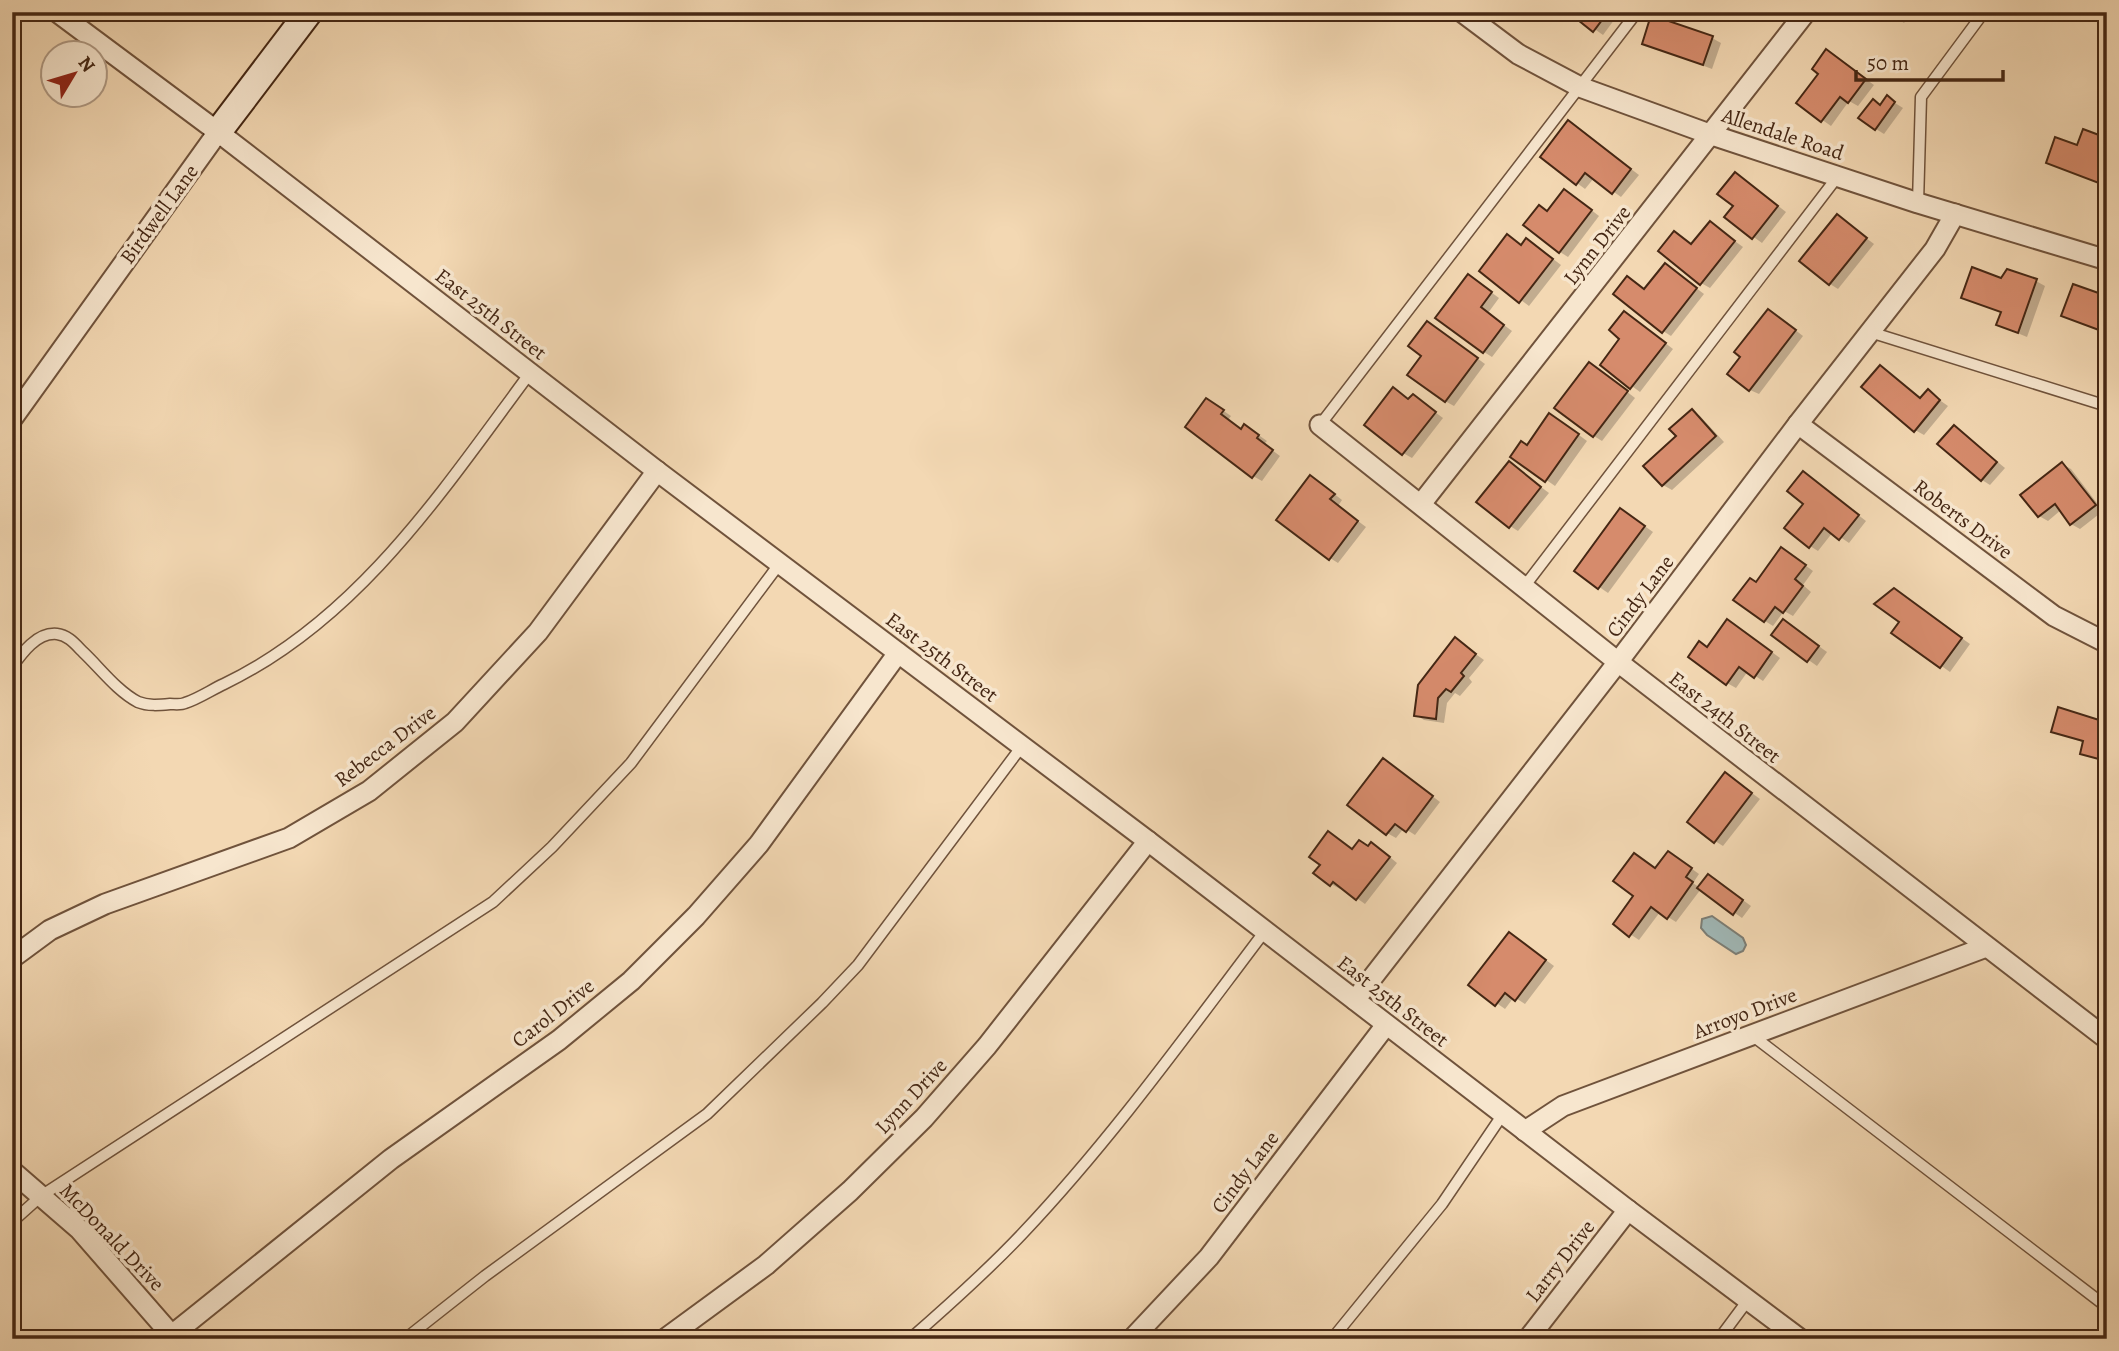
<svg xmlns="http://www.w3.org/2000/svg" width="2119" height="1351" font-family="Alegreya,serif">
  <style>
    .water { fill: #a0b8b7; stroke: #7c7e76; stroke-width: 2 }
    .shadow { fill: #0003 }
    .building { fill: #d68b6c; stroke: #452714; stroke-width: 2 }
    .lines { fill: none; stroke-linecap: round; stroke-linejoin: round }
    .lane-casing { stroke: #70533c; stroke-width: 13 }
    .street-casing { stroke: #70533c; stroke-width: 23 }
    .secondary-casing { stroke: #452714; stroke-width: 30 }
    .lane { stroke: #f7e6ce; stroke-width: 10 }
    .street { stroke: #f7e6ce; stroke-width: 19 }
    .secondary { stroke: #f7e6ce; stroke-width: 26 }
    .labels { text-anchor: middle; stroke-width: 7; stroke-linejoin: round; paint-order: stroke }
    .street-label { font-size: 21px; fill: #452714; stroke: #f7e6ce }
  </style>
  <rect width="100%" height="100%" fill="#f3d8b3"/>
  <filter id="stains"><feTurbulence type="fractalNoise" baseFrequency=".00286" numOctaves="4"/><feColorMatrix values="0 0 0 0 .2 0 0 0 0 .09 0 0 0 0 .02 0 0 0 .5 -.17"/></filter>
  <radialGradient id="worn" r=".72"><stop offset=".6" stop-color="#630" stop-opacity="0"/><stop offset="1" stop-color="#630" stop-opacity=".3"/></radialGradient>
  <polygon class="water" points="1712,916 1743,938 1746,945 1743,951 1736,954 1707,935 1701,928 1702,919"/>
  <g class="shadow">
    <polygon points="1571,12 1620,12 1603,35"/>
    <polygon points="1889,12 1913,12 1904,23"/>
    <polygon points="1712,38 1721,43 1712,69 1644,43"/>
    <polygon points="1827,51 1874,85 1858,106 1849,101 1831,126 1798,103 1820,73"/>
    <polygon points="1887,98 1903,108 1884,134 1876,129"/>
    <polygon points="1577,128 1639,175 1621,197 1594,178 1585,189 1542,157"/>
    <polygon points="1744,179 1786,212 1762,243 1726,217 1735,206"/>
    <polygon points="1573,196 1599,216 1568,257 1560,252"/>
    <polygon points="1837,216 1874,244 1838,289 1830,284"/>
    <polygon points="1710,223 1743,247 1710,288 1701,283 1675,233 1692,245"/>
    <polygon points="1508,236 1522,246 1535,245 1561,265 1529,306 1481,271"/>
    <polygon points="1674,271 1704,294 1671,336 1663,331 1646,291"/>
    <polygon points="1469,276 1499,298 1488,313 1512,331 1492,357 1484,352"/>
    <polygon points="2002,280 2036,281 2045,286 2027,337 1998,325 2002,313 1963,297"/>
    <polygon points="1777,316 1803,336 1759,394 1750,390 1743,356"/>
    <polygon points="1633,318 1673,349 1640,392 1602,364 1622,339"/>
    <polygon points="1436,328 1485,364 1454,406 1445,401 1424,356"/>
    <polygon points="1880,367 1922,399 1928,392 1948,406 1924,435 1915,430"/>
    <polygon points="1598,369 1635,398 1602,441 1594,436"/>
    <polygon points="1413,396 1443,418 1412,458 1403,453 1409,400"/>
    <polygon points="1215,405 1231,416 1228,420 1242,430 1253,431 1267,441 1264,444 1280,456 1262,481 1253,476"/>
    <polygon points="1692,411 1700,416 1724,442 1672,490 1663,485 1646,466 1678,436"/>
    <polygon points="1559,420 1587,441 1555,486 1512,456 1528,447"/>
    <polygon points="1955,427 2005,468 1990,485 1982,480"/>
    <polygon points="1509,463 1549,493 1518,531 1510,526"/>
    <polygon points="2062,464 2071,469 2103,511 2080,529 2071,524 2061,510 2048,521 2039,516"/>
    <polygon points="1804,473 1866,521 1849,543 1833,532 1818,551 1810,546"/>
    <polygon points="1319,482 1342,500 1338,506 1366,527 1338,563 1330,558"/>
    <polygon points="1629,515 1653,532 1608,593 1576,571"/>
    <polygon points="1790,554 1813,571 1803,585 1811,592 1793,616 1784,611 1773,626 1765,621 1757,583"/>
    <polygon points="1903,596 1970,644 1950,672 1893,632 1901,621"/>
    <polygon points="1784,621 1827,652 1817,666 1773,635"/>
    <polygon points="1736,626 1780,658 1763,681 1748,671 1736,688 1727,683 1708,649"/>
    <polygon points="1456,640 1484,660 1469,678 1472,682 1460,696 1455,693 1447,703 1444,723 1424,720 1416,715"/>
    <polygon points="2107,706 2107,763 2082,753 2085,743 2053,731 2100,722"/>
    <polygon points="1392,765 1440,802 1415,835 1404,828 1396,838 1387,833"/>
    <polygon points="1726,774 1760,799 1723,846 1715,841"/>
    <polygon points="1369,847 1380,849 1397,863 1365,904 1341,887 1340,889 1331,884 1353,851"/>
    <polygon points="1677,858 1699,874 1693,883 1700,888 1717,881 1751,906 1742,918 1701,889 1676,922 1660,912 1639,940 1615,924 1657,870"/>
    <polygon points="1518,939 1554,966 1525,1004 1514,997 1505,1009 1471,985"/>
  </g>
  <g class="building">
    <polygon points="1568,12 1608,12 1593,32"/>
    <polygon points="1651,15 1713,36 1703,65 1642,44"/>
    <polygon points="1826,49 1866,79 1848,103 1840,97 1821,122 1796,103 1818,74 1812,69"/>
    <polygon points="1887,95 1895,102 1875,130 1858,118 1873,99 1880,105"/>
    <polygon points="1568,120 1631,169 1612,194 1585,173 1576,185 1540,157"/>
    <polygon points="2083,129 2107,138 2107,176 2104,185 2046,163 2055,137 2077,145"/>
    <polygon points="1735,172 1778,206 1752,239 1724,217 1733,206 1717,194"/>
    <polygon points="1564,189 1592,210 1559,253 1523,225 1539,205 1547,211"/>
    <polygon points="1837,214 1867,238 1829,285 1799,261"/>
    <polygon points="1710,221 1735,241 1700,285 1658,251 1674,231 1691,244"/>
    <polygon points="1507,234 1521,245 1526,238 1553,259 1519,303 1479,271"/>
    <polygon points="1665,263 1697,288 1662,333 1613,294 1627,276 1644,289"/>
    <polygon points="1972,267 2001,278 2007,269 2037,279 2018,333 1996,325 2001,312 1961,298"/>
    <polygon points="1468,274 1492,292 1481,307 1504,325 1483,353 1435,318"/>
    <polygon points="2073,284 2107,296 2107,333 2061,316"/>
    <polygon points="1768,309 1796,330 1749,391 1727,374 1740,357 1734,352"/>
    <polygon points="1624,311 1666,343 1630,389 1600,365 1619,339 1609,330"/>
    <polygon points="1427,321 1478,358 1445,402 1407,375 1421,356 1408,346"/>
    <polygon points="1589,362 1628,391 1593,437 1554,408"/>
    <polygon points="1880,365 1920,398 1928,389 1940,400 1914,432 1861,387"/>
    <polygon points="1393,387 1408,399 1413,394 1436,412 1402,455 1364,425"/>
    <polygon points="1206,398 1224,410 1221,414 1241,429 1244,424 1259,435 1257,438 1273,450 1252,478 1185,427"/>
    <polygon points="1692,409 1716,436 1662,486 1643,466 1676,436 1669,429"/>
    <polygon points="1549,413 1579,434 1545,482 1510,457 1521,441 1527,445"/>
    <polygon points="1954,425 1997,462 1981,481 1937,444"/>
    <polygon points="1509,461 1541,487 1509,528 1476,502"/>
    <polygon points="2062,462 2096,505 2070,525 2055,504 2038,517 2020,495"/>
    <polygon points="1803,471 1859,515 1839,540 1824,528 1809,548 1784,528 1803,504 1787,491"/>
    <polygon points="1310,475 1335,494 1330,499 1358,521 1329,560 1276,520"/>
    <polygon points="1620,508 1645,526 1598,589 1574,571"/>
    <polygon points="1781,547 1806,565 1795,579 1803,586 1783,613 1775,607 1764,622 1733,600 1750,578 1756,582"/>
    <polygon points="1894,588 1962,638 1940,668 1891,633 1899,622 1874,604"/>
    <polygon points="1727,619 1772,652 1754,678 1739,667 1726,685 1688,657 1699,641 1707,647"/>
    <polygon points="1783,619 1819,646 1807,662 1771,635"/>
    <polygon points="1455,637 1476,654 1461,673 1464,676 1451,692 1446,689 1438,698 1436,719 1414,716 1418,685"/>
    <polygon points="2104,703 2107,704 2106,761 2080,754 2083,741 2051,732 2058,707 2099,720"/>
    <polygon points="1383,758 1433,796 1406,832 1395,824 1386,835 1347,805"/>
    <polygon points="1725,772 1752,793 1714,843 1687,822"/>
    <polygon points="1328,831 1352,849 1359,840 1368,846 1371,842 1390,857 1356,900 1333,882 1330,886 1313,873 1320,865 1309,857"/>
    <polygon points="1668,851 1692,868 1686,877 1693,882 1667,919 1651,907 1629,937 1613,924 1633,896 1613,881 1634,853 1655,868"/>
    <polygon points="1708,874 1743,900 1733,915 1697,888"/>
    <polygon points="1509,932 1546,960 1515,1001 1505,993 1495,1006 1468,985"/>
  </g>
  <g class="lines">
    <g class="lane-casing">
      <g id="lane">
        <polyline points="2091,12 2107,16"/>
        <polyline points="1918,203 1921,97 1984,12"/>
        <polyline points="1870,332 2107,406"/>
        <polyline points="1320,425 1637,12"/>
        <polyline points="1524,587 1838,176"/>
        <path d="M 12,667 C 22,653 37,632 57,634 C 68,635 76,645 83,652 C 100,668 117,691 138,702 C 148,706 159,705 170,704 C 175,704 181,705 185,703 C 198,699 211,690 224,684 C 359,619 443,490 530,373"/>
        <polyline points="1753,1036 2107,1307"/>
        <polyline points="12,1222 41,1196 493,902 552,847 631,763 780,563"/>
        <polyline points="405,1339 485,1276 707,1114 822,1003 858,965 1022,746"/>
        <path d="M 910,1339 C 949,1305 987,1271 1022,1234 C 1111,1140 1187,1034 1265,931"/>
        <polyline points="1332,1339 1442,1204 1503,1114"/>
        <polyline points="1719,1339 1748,1300"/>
      </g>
    </g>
    <g class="street-casing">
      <g id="street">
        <polyline points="57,12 218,132 657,471 1148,841 1628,1210 1800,1339"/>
        <polyline points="1462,12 1518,54 1580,87 1712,135 1918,203 2107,260"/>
        <polyline points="12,419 218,132"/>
        <polyline points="1798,424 2054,616 2107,643"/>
        <polyline points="1320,425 1618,662 2107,1039"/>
        <polyline points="1421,504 1806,12"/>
        <polyline points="12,958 50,930 105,904 289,838 369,791 455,722 538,632 657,471"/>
        <polyline points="1355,1000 1618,662 1798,424 1935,249 1955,214"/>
        <polyline points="1525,1131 1563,1106 1986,947"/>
        <polyline points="12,1171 79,1229 175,1339"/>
        <polyline points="167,1339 391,1159 559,1040 631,981 696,916 759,844 898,653"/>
        <polyline points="665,1339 766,1265 850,1191 924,1118 987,1046 1148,841"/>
        <polyline points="1132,1339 1209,1257 1386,1025"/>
        <polyline points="1528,1339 1628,1210"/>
      </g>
    </g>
    <g class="secondary-casing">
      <polyline id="secondary" points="218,132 309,12"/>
    </g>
    <use href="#lane" class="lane"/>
    <use href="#street" class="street"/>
    <use href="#secondary" class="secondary"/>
  </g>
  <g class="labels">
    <g class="street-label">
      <text transform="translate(1783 134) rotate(18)" y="7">Allendale Road</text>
      <text transform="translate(159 214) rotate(-54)" y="7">Birdwell Lane</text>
      <text transform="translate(1597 245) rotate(-52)" y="7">Lynn Drive</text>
      <text transform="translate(491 314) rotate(38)" y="7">East 25th Street</text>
      <text transform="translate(1963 519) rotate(37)" y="7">Roberts Drive</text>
      <text transform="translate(1640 596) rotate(-53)" y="7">Cindy Lane</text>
      <text transform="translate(942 657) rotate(37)" y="7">East 25th Street</text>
      <text transform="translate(1725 717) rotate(38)" y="7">East 24th Street</text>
      <text transform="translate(385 746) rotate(-37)" y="7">Rebecca Drive</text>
      <text transform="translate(1393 1001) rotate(38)" y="7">East 25th Street</text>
      <text transform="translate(553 1013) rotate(-38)" y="7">Carol Drive</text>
      <text transform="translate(1745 1013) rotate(-21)" y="7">Arroyo Drive</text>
      <text transform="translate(911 1096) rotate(-47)" y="7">Lynn Drive</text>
      <text transform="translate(1245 1172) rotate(-53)" y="7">Cindy Lane</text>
      <text transform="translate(112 1237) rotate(46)" y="7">McDonald Drive</text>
      <text transform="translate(1560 1261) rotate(-52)" y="7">Larry Drive</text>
    </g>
  </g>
  <rect width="2119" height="1351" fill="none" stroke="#f3d8b3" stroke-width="42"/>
  <rect x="14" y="14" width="2091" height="1323" fill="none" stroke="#452714" stroke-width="3.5"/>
  <rect x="21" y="21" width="2077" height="1309" fill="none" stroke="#452714" stroke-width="2"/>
  <g transform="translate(74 74) rotate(52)"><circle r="33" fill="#f7e6ce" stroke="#b09a84" stroke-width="2"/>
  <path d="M0-5L12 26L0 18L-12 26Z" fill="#8f2418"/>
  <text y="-10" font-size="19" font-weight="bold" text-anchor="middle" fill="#452714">N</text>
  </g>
  <path d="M1856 70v10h147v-10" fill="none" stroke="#452714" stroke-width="3.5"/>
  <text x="1867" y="70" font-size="21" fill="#452714" stroke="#f7e6ce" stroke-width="5" paint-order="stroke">50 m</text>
  <rect width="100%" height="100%" filter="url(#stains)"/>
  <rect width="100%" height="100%" fill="url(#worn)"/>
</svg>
